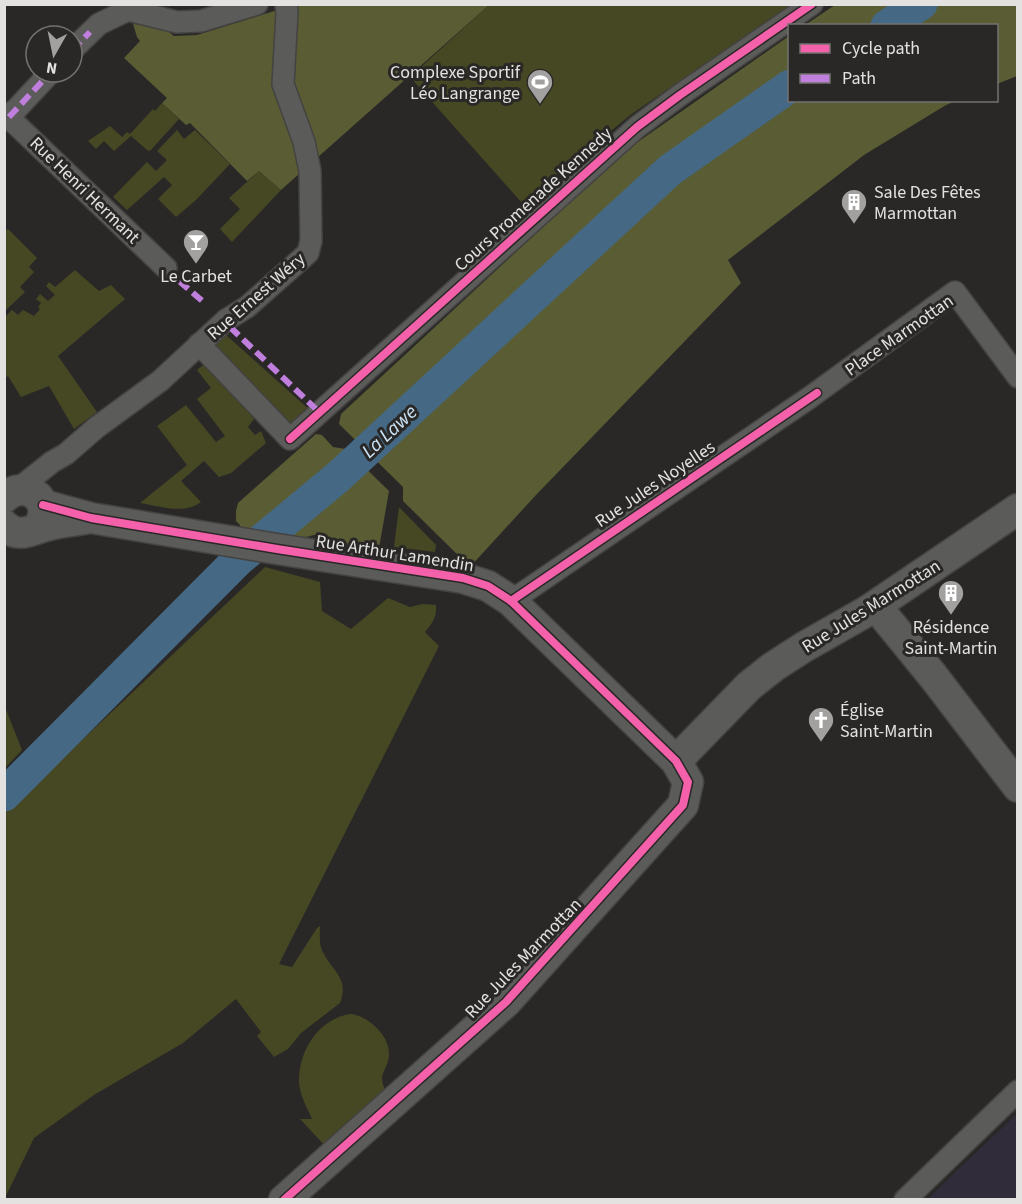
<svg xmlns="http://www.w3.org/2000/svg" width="1022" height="1204" font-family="'Source Sans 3',sans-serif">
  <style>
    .education { fill: #312c3a }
    .green { fill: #464723 }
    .forest { fill: #5a5c34 }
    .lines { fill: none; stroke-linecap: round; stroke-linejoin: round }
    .river { stroke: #456984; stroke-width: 33 }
    .street-casing { stroke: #444342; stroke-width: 24 }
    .secondary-casing { stroke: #444342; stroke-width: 33 }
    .street { stroke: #5b5b5a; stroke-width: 21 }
    .secondary { stroke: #5b5b5a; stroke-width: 30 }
    .quiet { stroke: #c07fdc; stroke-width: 6; stroke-dasharray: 12 6; stroke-linecap: butt }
    .cycleway-casing { stroke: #2a2826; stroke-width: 11 }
    .cycleway { stroke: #f560ab; stroke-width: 8 }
    .labels { text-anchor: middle; stroke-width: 6; stroke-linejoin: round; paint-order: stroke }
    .poi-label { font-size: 18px; fill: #e3e2e1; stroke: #2a2826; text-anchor: start }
    .street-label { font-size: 18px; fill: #e3e2e1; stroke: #2a2826 }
    .water-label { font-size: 20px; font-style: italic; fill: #cce4f8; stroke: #2a2826 }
  </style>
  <rect width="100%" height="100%" fill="#292827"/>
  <polygon class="education" points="1017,1114 1017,1199 928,1199 949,1178"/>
  <g class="green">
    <polygon points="489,5 489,4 791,5 633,113 522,203 410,77"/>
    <polygon points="162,103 179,119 150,151 147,150 131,136 114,151 104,141 96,149 88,141 110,126 122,137 127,132 130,134 153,109 155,111"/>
    <polygon points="177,130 184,139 195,130 230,164 196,200 176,217 158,199 172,185 164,177 127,210 113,197 147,162 156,171 167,160 157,151"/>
    <polygon points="259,171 281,190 232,242 220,229 240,209 229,198"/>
    <polygon points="8,229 37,258 29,267 34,272 20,287 25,292 5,311 4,232"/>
    <polygon points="75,270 99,291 111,285 125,299 58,356 97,412 74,429 49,386 21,397 8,376 5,378 4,318 12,310 18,315 23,310 34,316 40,309 38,307 41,303 36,299 40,294 48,301 55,295 46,286 49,282 55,287"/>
    <polygon points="226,335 312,412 287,435 213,347"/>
    <path d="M 207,362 L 254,419 L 248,427 L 255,435 L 261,431 L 266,443 L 231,473 L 219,477 L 204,461 L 181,481 L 201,502 C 184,515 160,506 140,503 L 187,465 L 157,426 L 186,405 L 216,442 L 225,436 L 197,399 L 211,388 L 197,370 Z"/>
    <polygon points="399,507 436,545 435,552 394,547"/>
    <path d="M 265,567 L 320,582 L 322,611 L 351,629 L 388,598 L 410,607 L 422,604 L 436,605 C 437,618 432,623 425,632 L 439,646 L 279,964 L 292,967 L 317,928 L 320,926 C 320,934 319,944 322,950 C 331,971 350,977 340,1003 L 301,1033 L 288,1049 L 274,1057 L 257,1036 L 261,1032 L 236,999 L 183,1043 L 94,1095 L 34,1138 L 5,1198 L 5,813 Z"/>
    <polygon points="5,707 22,750 5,768 4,768"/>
    <path d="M 351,1014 C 368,1016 389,1035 389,1053 C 389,1072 375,1071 387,1094 L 327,1148 L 300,1119 L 312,1119 C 307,1108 300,1095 299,1083 C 298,1051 319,1018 351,1014 Z"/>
  </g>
  <g class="forest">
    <polygon points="294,5 489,5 281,190 259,171 247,181 190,123 186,125 162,103 167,98 124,58 140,41 137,37 133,24 162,27 174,36 197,35"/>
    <polygon points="835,5 1017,5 1017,76 997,84 996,26 805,25"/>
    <polygon points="789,36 790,100 956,101 946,105 864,155 728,260 741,283 536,495 470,567 403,501 403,487 339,424 341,414 625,151"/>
    <polygon points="316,434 322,435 333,447 346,449 389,491 379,548 321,541 326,536 320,539 318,534 298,539 239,529 240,525 236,521 236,511 238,503"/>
  </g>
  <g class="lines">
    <g class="river">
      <polyline points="887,26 921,4"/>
      <polyline points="4,795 238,560 338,477 670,170 790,86"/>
    </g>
    <g class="street-casing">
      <g id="street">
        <polyline points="72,50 99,24 128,10 177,22 201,21 257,4"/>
        <polyline points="4,113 166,268"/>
        <polyline points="9,117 51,72"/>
        <polyline points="199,344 290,439 637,127 680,95 812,4"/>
        <polyline points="18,489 52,462 66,454 97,427 160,381 226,320 247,307 308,253 311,241 310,171 304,142 283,84 287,13 286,4"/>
        <polyline points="511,601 809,398 955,292 1018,377"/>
        <polyline points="905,1200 1018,1091"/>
      </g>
    </g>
    <g class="secondary-casing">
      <g id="secondary">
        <path d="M 4,498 C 23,479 52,497 41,522"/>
        <polyline points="43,505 91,518 277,549 463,578 488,586 511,601 676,761 688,782 683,805 506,1002 284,1200"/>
        <path d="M 4,525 C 19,541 34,528 50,525 C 62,522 73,521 85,519"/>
        <polyline points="869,610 879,611 884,616 933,676 1018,787"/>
        <polyline points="676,761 749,686 773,667 804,647 869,610 1018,509"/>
      </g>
    </g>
    <use href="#street" class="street"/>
    <use href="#secondary" class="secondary"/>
    <g class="quiet">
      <polyline points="72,50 90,32"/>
      <polyline points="9,117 51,72"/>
      <polyline points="179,281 206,304"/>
      <polyline points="230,327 319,412"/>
    </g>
    <g class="cycleway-casing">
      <g id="cycleway">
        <polyline points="290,439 637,127 680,95 812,4"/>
        <polyline points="43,505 91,518 277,549 463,578 488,586 511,601 676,761 688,782 683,805 506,1002 284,1200"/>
        <polyline points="511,601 817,393"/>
      </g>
    </g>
    <use href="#cycleway" class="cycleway"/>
  </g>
  <defs>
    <g id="stadium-pin" transform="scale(1.35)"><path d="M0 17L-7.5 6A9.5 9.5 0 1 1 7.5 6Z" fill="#a2a1a0" stroke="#2a2826"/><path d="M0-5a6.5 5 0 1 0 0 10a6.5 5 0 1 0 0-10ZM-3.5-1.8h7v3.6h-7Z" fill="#fff"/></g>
    <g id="building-pin" transform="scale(1.35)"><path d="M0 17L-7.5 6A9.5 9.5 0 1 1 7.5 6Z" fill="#a2a1a0" stroke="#2a2826"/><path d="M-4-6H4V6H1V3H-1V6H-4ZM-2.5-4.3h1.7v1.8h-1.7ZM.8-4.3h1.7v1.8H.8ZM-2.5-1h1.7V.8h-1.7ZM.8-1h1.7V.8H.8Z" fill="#fff"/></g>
    <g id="bar-pin" transform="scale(1.35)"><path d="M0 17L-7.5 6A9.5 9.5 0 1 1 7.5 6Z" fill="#a2a1a0" stroke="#2a2826"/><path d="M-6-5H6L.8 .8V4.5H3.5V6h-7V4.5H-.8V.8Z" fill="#fff"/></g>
    <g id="church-pin" transform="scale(1.35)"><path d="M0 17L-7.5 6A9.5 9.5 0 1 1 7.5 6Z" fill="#a2a1a0" stroke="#2a2826"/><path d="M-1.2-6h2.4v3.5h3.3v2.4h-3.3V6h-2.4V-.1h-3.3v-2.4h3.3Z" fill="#fff"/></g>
  </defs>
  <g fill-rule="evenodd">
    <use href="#stadium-pin" x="540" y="82"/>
    <use href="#building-pin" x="854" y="202"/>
    <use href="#bar-pin" x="196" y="242"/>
    <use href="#building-pin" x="951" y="593"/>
    <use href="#church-pin" x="821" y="720"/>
  </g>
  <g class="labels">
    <g class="poi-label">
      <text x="520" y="78" text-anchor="end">Complexe Sportif<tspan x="520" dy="21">Léo Langrange</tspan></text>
      <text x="874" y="198">Sale Des Fêtes<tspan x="874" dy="21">Marmottan</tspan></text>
      <text x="196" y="282" text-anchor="middle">Le Carbet</text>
      <text x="951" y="633" text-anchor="middle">Résidence<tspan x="951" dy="21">Saint-Martin</tspan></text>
      <text x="840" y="716">Église<tspan x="840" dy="21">Saint-Martin</tspan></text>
    </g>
    <g class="street-label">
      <text transform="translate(85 190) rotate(44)" y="6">Rue Henri Hermant</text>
      <text transform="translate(533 199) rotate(-42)" y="6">Cours Promenade Kennedy</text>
      <text transform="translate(256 296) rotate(-41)" y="6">Rue Ernest Wéry</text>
      <text transform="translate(899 335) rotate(-35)" y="6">Place Marmottan</text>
      <text transform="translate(655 484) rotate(-34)" y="6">Rue Jules Noyelles</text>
      <text transform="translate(395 553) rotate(9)" y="6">Rue Arthur Lamendin</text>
      <text transform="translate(871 606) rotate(-32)" y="6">Rue Jules Marmottan</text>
      <text transform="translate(523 958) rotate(-46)" y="6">Rue Jules Marmottan</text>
    </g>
    <g class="water-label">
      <text transform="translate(389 431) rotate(-43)" y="7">La Lawe</text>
    </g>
  </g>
  <rect width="1022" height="1204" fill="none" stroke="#e3e2e1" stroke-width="12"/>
  <rect x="788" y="24" width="210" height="78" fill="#2a2826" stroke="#747271" stroke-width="1.5"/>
  <rect x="800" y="44" width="30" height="9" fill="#f560ab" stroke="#747271" stroke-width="1.5"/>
  <text x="842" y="54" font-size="18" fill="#e3e2e1">Cycle path</text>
  <rect x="800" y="74" width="30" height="9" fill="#c07fdc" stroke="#747271" stroke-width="1.5"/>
  <text x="842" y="84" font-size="18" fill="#e3e2e1">Path</text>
  <g transform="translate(54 54) rotate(189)"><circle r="28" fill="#2a2826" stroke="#747271" stroke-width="1.5"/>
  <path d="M0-4.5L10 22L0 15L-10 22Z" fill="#a2a1a0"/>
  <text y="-9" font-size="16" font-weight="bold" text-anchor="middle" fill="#e3e2e1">N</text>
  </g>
</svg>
